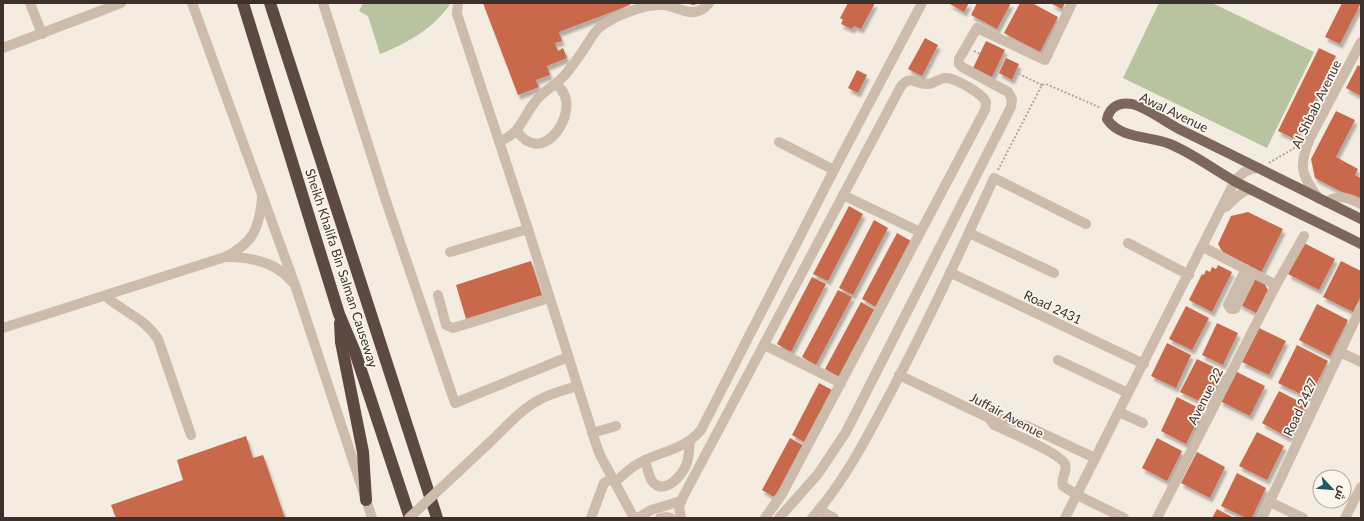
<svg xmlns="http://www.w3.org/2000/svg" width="1364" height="521" font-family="Lato,Cairo,sans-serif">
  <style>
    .green { fill: #b8c4a0 }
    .building { fill: #c8694b; filter: url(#shadow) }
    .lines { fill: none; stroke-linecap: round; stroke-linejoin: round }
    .path { stroke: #b9a596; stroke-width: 2; stroke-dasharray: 2 2; stroke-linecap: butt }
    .minor { stroke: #cdbbac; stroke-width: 10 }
    .major { stroke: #7d675c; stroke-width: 10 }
    .highway { stroke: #5c4a42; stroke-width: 12 }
    .minor-bridge { stroke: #cdbbac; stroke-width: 10 }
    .labels { text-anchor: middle; stroke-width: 3.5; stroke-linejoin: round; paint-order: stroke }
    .street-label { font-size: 13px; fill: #3b302b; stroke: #fbf5ee }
  </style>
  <defs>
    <filter id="shadow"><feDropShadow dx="2.5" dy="4.5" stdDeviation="1" flood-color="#0004"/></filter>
  </defs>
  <rect width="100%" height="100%" fill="#f4ebe1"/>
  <g class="green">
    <path d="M 363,3 L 451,3 C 434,28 408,43 380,54 L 368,16 L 359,11 Z"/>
    <polygon points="1159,3 1212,3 1314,52 1267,148 1123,78"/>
  </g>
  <g class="building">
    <polygon points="483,3 630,3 630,5 559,32 562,41 555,43 558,51 563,48 567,58 547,66 550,75 536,80 539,87 518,95"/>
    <polygon points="686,3 702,3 693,5"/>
    <polygon points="848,3 875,3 861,29 854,26 852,29 841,24 843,20 840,18"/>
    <polygon points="948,3 969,3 964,12"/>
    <polygon points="977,3 1011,3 997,29 971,15"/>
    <polygon points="1020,3 1032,3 1058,17 1040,52 1004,33"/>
    <polygon points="1050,3 1065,3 1062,9"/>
    <polygon points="1342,3 1361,3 1340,44 1325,37"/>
    <polygon points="925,38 938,45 922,76 908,69"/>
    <polygon points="986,41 1005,50 992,77 973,68"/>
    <polygon points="1319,48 1336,56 1295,139 1278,131"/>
    <polygon points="1006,58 1019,64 1012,80 999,73"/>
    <polygon points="1358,65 1361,67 1361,96 1346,88"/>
    <polygon points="857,70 867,75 858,93 848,88"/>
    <polygon points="1336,111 1355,120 1336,157 1358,169 1355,175 1361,178 1361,202 1315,178 1311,159"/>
    <polygon points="849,206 863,214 828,281 813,274"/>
    <polygon points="1248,212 1283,229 1261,273 1224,254 1218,244 1231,216"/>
    <polygon points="874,220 888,228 853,295 839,288"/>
    <polygon points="897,233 911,241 876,307 862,299"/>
    <polygon points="1304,243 1335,259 1319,290 1288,274"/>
    <polygon points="531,261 543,298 467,322 456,285"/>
    <polygon points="1341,261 1361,271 1361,296 1353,312 1323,297"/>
    <polygon points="1218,265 1232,272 1212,312 1189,300 1202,274 1204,275 1206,270 1210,272 1212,267 1216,269"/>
    <polygon points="812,277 826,284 791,352 777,344"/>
    <polygon points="1253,277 1264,283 1269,292 1258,314 1239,304"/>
    <polygon points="838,290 852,297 816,365 802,357"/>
    <polygon points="861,302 875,310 839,377 825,369"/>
    <polygon points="1317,304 1348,320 1330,356 1299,340"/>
    <polygon points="1186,306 1209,318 1192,350 1169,339"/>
    <polygon points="1217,323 1238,333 1223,365 1202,355"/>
    <polygon points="1259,328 1286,341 1269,375 1242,362"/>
    <polygon points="1167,343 1191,355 1176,388 1151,376"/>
    <polygon points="1297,345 1328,361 1309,398 1278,383"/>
    <polygon points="1197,359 1222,371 1206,404 1180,392"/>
    <polygon points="1235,371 1265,386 1250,416 1220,401"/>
    <polygon points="819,383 834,391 806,443 792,435"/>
    <polygon points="1279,391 1306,405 1289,438 1262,423"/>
    <polygon points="1177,397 1203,410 1186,444 1161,431"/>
    <polygon points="1257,432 1284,446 1267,480 1239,466"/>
    <polygon points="246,436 253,458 263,455 285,518 116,518 111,505 183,480 177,460"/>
    <polygon points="790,438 804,446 776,498 762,490"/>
    <polygon points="1157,438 1182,451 1167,481 1142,468"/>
    <polygon points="1197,452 1225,467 1210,498 1181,483"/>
    <polygon points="1237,473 1266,488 1252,518 1246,518 1221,506"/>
    <polygon points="1217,509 1234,518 1212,518"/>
  </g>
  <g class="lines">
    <g class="path">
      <polyline points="974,51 980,54"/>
      <polyline points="999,64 1002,66"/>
      <polyline points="1015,72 1042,85"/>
      <polyline points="1269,163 1296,147"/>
      <polyline points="998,170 1042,85 1046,84 1101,108"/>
    </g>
    <g class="minor">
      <polyline points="30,3 42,34"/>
      <polyline points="192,3 295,285 372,518"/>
      <polyline points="323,3 386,201 455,403 568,357"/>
      <polyline points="458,3 457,14 528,229 596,444 600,455 634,518"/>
      <polyline points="3,48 121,3"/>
      <path d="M 517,131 C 541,166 574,120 565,96 C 563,91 560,87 556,84"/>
      <path d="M 499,141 C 520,135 522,118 535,102 C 542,92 553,87 562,78 C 570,70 577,59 584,49 C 589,42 593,33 600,27 C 614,16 644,4 662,5 C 681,6 693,22 709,3"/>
      <polyline points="779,142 834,170"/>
      <polyline points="843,195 920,232"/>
      <path d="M 1319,199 C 1301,174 1298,167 1310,138 L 1361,42"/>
      <path d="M 1325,202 C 1341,195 1345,196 1361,204"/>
      <path d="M 1226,207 C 1234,199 1240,192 1251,189"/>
      <polyline points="969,233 1054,273"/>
      <polyline points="1128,243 1189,275"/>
      <polyline points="1203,247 1276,285"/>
      <polyline points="450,252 528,229"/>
      <path d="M 227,257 C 251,257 277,263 292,282"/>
      <polyline points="1246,269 1228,305 1231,309 1235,309 1253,273"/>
      <polyline points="951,273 1144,364"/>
      <polyline points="438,295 445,321 446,325 453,328 549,298"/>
      <path d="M 105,296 C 124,312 144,318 158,339 L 191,435"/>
      <path d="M 3,328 L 225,257 C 253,243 259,229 262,199"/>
      <polyline points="764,345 841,383"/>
      <polyline points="1340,352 1361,362"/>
      <polyline points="1058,360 1128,393"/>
      <path d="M 899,375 L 989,418 L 994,425 C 1007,431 1060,453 1065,464 C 1068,472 1060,478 1063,486 L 1077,495 L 1124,518"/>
      <polyline points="1119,412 1143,423"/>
      <polyline points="989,418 1004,419 1027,426 1095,458"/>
      <polyline points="592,433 616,426"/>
      <path d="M 488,444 C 503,430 521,409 539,400 C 551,393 564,390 577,386"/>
      <path d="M 645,460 C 647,466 648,475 652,481 C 664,497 683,475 687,463 C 689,456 689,449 690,441"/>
      <path d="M 615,482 C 624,474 633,465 645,460 C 666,450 685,449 701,430 L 834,170 L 922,3"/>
      <polyline points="1270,502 1303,518"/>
      <polyline points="819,510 834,518"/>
      <polyline points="591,518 604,483 613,478"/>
      <polyline points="638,518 651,510 681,501"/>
      <polyline points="660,518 667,517 671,518"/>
      <path d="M 681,518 L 679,507 L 683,497 L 900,88 C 909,74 915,84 927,84 C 934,84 938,79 945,78 C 954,77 983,94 986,102 L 985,110 L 782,494 L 765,518"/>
      <polyline points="779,518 818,474 846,432 1011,107 1012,99 1008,92 962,67 959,64 959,59 977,28 1045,60 1072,3"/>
      <path d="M 812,518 C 845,481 868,435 891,392 C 928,322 961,250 994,178 L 1086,224"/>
      <path d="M 1065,518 L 1235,181 C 1242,173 1248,168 1259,168"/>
      <polyline points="1157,518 1276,285 1304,236"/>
      <polyline points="1262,518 1361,307"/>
      <polyline points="1345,518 1361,487"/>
    </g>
    <path class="major" d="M 1361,219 C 1302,190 1243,160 1183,131 C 1168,124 1148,108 1132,104 C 1120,102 1110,106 1107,119 C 1120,139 1150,136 1170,144 C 1194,154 1214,170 1236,182 C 1277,203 1319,223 1361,244"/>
    <g class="highway">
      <polyline points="243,3 339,314 355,352 410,518"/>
      <polyline points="270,3 437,518"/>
      <polyline points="340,323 341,342 363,452 366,500"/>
    </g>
    <polyline class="minor-bridge" points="409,518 488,444"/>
  </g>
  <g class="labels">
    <g class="street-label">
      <text transform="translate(1316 104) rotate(-64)" y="5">Al Shbab Avenue</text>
      <text transform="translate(1174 112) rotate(26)" y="5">Awal Avenue</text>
      <text transform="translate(342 268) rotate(72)" y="5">Sheikh Khalifa Bin Salman Causeway</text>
      <text transform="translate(1053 307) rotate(25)" y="5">Road 2431</text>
      <text transform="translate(1205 396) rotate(-63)" y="5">Avenue 22</text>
      <text transform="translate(1300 407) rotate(-65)" y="5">Road 2427</text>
      <text transform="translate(1007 415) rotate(28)" y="5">Juffair Avenue</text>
    </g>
  </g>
  <rect width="1364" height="521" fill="none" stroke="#3b302b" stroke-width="8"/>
  <g transform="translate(1332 489) rotate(116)"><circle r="19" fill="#fbf5ee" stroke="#aea6a0"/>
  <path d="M0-3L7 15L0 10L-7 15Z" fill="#1f5a5e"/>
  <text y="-6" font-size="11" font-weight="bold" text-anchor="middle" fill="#3b302b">ش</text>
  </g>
</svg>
